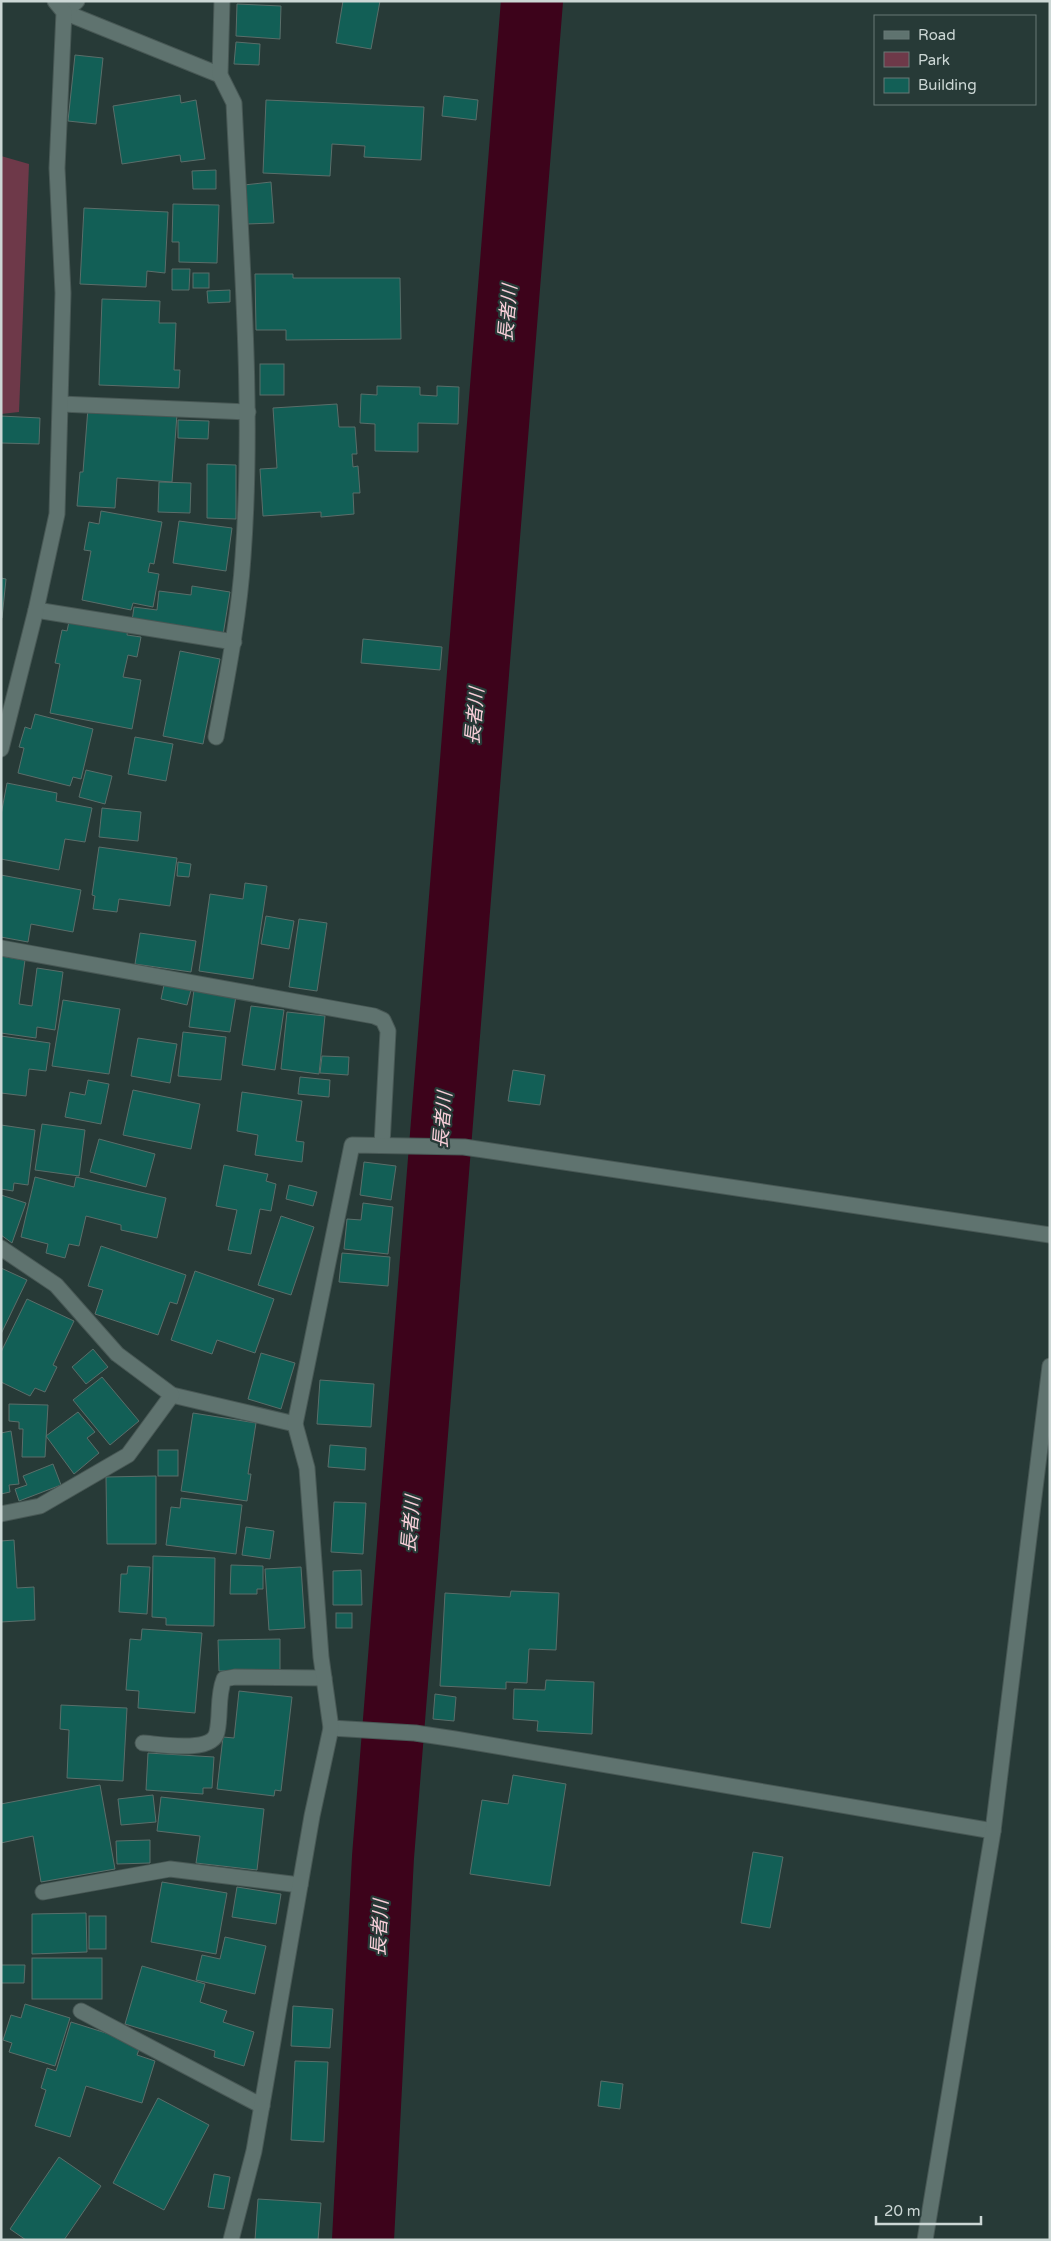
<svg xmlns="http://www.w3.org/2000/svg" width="1051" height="2241" font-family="'Varela Round','Noto Sans JP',sans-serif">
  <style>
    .green { fill: #6e3949 }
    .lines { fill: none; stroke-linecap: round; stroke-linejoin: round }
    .river { stroke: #3d031b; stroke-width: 62 }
    .building { fill: #125f56; stroke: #5a6e6a }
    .street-casing { stroke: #485855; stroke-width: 17 }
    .secondary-casing { stroke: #485855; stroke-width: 17 }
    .street { stroke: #5f736f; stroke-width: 15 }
    .secondary { stroke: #5f736f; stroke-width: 15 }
    .labels { text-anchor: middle; stroke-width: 4.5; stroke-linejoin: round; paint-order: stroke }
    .water-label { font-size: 19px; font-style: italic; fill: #f7ced8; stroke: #273a37 }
  </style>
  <rect width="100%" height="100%" fill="#273a37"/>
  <polygon class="green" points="1,156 29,164 19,412 1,414"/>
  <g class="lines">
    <polyline class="river" points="363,2240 383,1857 532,1"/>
  </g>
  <g class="building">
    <polygon points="343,1 380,1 371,49 336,43"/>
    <polygon points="237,4 281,6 280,39 236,36"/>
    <polygon points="236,42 260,44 259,65 234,64"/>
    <polygon points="75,55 103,58 96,124 68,121"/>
    <polygon points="180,95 181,103 196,100 205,159 181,162 180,155 122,164 113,106"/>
    <polygon points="444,96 478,100 476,120 442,116"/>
    <polygon points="266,100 424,107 421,160 364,157 365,146 332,144 330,176 263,173"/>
    <polygon points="216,170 216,189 193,189 192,171"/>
    <polygon points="271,182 274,223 247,224 244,185"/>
    <polygon points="173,204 219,205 217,263 179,262 179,242 172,242"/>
    <polygon points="84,208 168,212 165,273 147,271 146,287 80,284"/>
    <polygon points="172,269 190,269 189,290 172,290"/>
    <rect x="193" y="273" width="16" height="15"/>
    <polygon points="255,274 293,274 293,278 400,278 401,339 286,340 286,330 256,330"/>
    <polygon points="230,290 230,302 208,303 207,291"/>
    <polygon points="102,299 160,301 159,323 176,323 174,370 180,370 179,388 99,385"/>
    <rect x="260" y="364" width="24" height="31"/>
    <polygon points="377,386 420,387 420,395 437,396 437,386 459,387 458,424 418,423 418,452 375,451 375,424 360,423 361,394 377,395"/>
    <polygon points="337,404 339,427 355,427 357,454 352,454 353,467 358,466 360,493 353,493 354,514 321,517 321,512 263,516 260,469 277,468 273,408"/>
    <polygon points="88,408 177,414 172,482 117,478 115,508 77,506 80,472 83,472"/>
    <polygon points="1,416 40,418 39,444 1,443"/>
    <polygon points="178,420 209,421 208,439 178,438"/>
    <polygon points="207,464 236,465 236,519 207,518"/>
    <polygon points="159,482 191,483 190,513 158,512"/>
    <polygon points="101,511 162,522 154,564 150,563 148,572 159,574 153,607 133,603 131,610 82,600 91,551 84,550 89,522 99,524"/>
    <polygon points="179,521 232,528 226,571 173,563"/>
    <polygon points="1,578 6,579 2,618 1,618"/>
    <polygon points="192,586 230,592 223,635 132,621 134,607 157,610 159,591 191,595"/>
    <polygon points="70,617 128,628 127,635 141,637 137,657 128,655 123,677 141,680 132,729 50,713 60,664 55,663 62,630 67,631"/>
    <polygon points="363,639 442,647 440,670 361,663"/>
    <polygon points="180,651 220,659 203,744 163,736"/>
    <polygon points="35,714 93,729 81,779 73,777 70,786 18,773 24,748 19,747 25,727 31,729"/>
    <polygon points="135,737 173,744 166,781 128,774"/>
    <polygon points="86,770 112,776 105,804 79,797"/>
    <polygon points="7,783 57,793 56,801 92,808 85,842 65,839 59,870 1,859 1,815"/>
    <polygon points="102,808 141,812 138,841 99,837"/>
    <polygon points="99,847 177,858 170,906 119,899 117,912 93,909 95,896 92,895"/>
    <polygon points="178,862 191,864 189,877 177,876"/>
    <polygon points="1,875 81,890 73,932 31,924 28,942 1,937"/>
    <polygon points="245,883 267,886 253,979 199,971 210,894 243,899"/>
    <polygon points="266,916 294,921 289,949 261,944"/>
    <polygon points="299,919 327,923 317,991 289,987"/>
    <polygon points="140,933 196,941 191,972 135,964"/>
    <polygon points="1,956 25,960 19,1004 32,1006 37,968 63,972 55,1030 37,1027 36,1038 1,1033"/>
    <polygon points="164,985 191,990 187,1005 161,999"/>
    <polygon points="194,990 236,996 230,1032 189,1027"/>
    <polygon points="63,1000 120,1009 109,1074 52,1066"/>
    <polygon points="251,1006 284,1010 275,1070 242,1065"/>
    <polygon points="287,1012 325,1016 319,1074 281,1069"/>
    <polygon points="183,1032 226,1037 221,1080 178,1076"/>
    <polygon points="1,1036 50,1043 46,1071 29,1069 26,1096 1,1093"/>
    <polygon points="138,1038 177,1044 170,1083 131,1076"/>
    <polygon points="322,1056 349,1057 348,1075 320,1073"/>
    <polygon points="513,1070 545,1075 540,1105 508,1101"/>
    <polygon points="300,1077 330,1080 329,1097 298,1094"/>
    <polygon points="88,1080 109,1084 101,1124 65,1117 70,1092 85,1095"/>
    <polygon points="133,1090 200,1104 191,1149 123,1135"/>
    <polygon points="242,1092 302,1101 296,1141 304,1142 302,1162 255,1155 258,1135 237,1131"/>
    <polygon points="42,1124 85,1130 79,1176 35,1170"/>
    <polygon points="1,1125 35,1130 28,1185 14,1183 13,1191 1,1189"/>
    <polygon points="99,1139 155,1154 146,1187 90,1172"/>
    <polygon points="364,1162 396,1166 391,1200 360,1195"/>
    <polygon points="224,1165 268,1174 266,1181 276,1184 271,1211 260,1209 251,1254 228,1250 237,1210 216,1206"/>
    <polygon points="35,1177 74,1187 76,1177 166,1198 157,1238 121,1230 121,1225 86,1216 79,1246 69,1244 65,1258 46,1253 48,1244 21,1237"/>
    <polygon points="289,1185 317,1192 313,1206 286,1199"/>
    <polygon points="1,1195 26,1203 12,1243 1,1235"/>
    <polygon points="363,1203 393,1207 388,1254 344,1249 347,1219 361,1220"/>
    <polygon points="281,1216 314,1227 291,1295 258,1285"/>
    <polygon points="101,1246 186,1275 177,1304 170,1302 158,1335 95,1314 103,1290 88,1286"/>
    <polygon points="342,1253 390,1257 388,1286 339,1282"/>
    <polygon points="1,1268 27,1280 1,1334"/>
    <polygon points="195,1271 274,1299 255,1353 217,1340 212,1354 171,1340"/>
    <polygon points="27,1299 74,1321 53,1365 57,1367 45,1392 35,1388 30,1396 1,1382 1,1352"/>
    <polygon points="93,1349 108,1367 86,1384 72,1367"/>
    <polygon points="261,1353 295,1363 281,1409 248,1399"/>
    <polygon points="102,1377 139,1421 110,1445 73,1400"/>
    <polygon points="320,1380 374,1384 371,1427 317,1424"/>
    <polygon points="9,1404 48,1405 45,1457 22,1457 23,1429 19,1429 19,1422 9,1421"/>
    <polygon points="78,1412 95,1432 87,1438 99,1453 74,1474 46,1436"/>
    <polygon points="193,1413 256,1423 248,1474 251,1474 247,1501 181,1491"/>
    <polygon points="11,1431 19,1484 9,1485 10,1492 1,1494 1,1433"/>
    <polygon points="330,1445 366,1448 365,1470 328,1467"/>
    <rect x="158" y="1450" width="20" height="26"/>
    <polygon points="53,1464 61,1485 19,1501 15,1489 27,1485 23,1476"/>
    <polygon points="156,1476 156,1544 107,1544 106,1477"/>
    <polygon points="181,1498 242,1505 236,1554 166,1545 171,1507 180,1508"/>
    <polygon points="334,1502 366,1503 363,1554 331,1552"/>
    <polygon points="246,1527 274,1531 270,1559 242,1555"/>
    <polygon points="14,1540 17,1588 34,1587 35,1620 1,1622 1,1541"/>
    <polygon points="153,1556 215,1558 214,1626 166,1625 166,1618 152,1617"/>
    <polygon points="231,1565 263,1566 263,1589 257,1589 257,1594 230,1594"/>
    <polygon points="128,1566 150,1567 147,1614 119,1612 121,1574 127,1574"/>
    <polygon points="301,1567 305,1628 269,1630 265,1569"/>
    <polygon points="361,1570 362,1605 333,1605 333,1571"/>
    <polygon points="511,1591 559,1593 556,1650 529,1649 527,1683 506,1682 506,1689 440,1686 445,1593 510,1597"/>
    <rect x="336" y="1613" width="16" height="15"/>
    <polygon points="142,1629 202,1633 195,1713 138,1708 139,1691 126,1690 130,1639 141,1640"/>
    <polygon points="280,1639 280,1670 219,1671 218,1640"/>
    <polygon points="546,1680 594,1682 592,1734 537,1731 538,1721 513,1719 514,1689 545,1690"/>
    <polygon points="239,1691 292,1697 281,1791 275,1790 274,1796 217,1789 223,1737 234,1738"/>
    <polygon points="435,1694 456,1697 454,1721 433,1719"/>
    <polygon points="61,1705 127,1708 123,1781 67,1778 69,1730 60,1729"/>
    <polygon points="148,1753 214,1757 212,1788 203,1788 203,1794 146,1790"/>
    <polygon points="513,1775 566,1784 550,1886 470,1874 482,1800 508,1804"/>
    <polygon points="100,1785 115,1869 41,1882 33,1836 1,1843 1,1804"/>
    <polygon points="153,1795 156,1822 121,1825 118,1799"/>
    <polygon points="161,1797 264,1809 257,1870 196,1863 200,1836 157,1831"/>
    <polygon points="150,1840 150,1863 117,1864 116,1841"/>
    <polygon points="753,1852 783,1857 770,1928 741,1923"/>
    <polygon points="162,1882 227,1893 216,1954 151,1942"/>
    <polygon points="237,1887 281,1894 276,1924 232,1917"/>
    <polygon points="86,1913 87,1952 32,1954 32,1914"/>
    <rect x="89" y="1916" width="17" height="33"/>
    <polygon points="225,1937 266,1946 255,1994 196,1980 202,1955 220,1959"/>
    <rect x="32" y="1958" width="70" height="41"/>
    <polygon points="1,1965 25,1965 24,1983 1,1983"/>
    <polygon points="142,1966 205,1984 200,2002 227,2011 223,2022 254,2032 244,2066 214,2057 215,2051 125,2024"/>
    <polygon points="25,2004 70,2018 55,2066 9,2052 12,2043 3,2040 11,2015 21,2018"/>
    <polygon points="293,2006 333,2009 330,2048 291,2046"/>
    <polygon points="71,2022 141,2044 137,2055 155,2061 142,2103 86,2086 70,2137 35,2126 46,2090 41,2088 47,2068 56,2071"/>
    <polygon points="295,2061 328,2062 324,2142 291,2140"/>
    <polygon points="601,2081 623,2084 620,2109 598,2106"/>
    <polygon points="158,2098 209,2125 164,2210 113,2183"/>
    <polygon points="59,2157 101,2186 64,2240 26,2240 10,2229"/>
    <polygon points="214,2174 230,2177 224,2209 208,2207"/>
    <polygon points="258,2199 321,2203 318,2240 255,2240"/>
  </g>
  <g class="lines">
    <g class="street-casing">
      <g id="street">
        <polyline points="64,12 220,75"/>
        <polyline points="61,404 248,412"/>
        <polyline points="36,610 234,642"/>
        <path d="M 216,737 C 227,677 239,618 243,557 C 254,406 241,254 234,103 L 220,75 L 222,1"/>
        <polyline points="1,948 374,1016 383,1020 388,1031 382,1145"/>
        <polyline points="172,1395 295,1424"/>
        <polyline points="331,1728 415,1733 455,1739 993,1831"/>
        <path d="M 143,1743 C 159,1744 213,1754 217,1732 C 221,1714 217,1697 224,1679 L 235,1677 L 324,1678"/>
        <polyline points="43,1892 170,1869 300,1885"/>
        <polyline points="81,2011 262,2106"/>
        <polyline points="231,2240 254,2151 312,1816 331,1728 321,1657 307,1468 295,1424 352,1145 464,1147 1050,1235"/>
      </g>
    </g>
    <g class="secondary-casing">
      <g id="secondary">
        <polyline points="64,12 77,1"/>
        <polyline points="1,749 36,610 57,514 63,293 57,168 64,12 55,1"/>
        <polyline points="1,1248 56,1285 117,1354 172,1395 128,1455 40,1506 1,1514"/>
        <polyline points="925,2240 993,1831 1050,1366"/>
      </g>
    </g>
    <use href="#street" class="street"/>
    <use href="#secondary" class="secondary"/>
  </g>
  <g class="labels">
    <g class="water-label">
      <text transform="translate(507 313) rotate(-85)" y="7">長者川</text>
      <text transform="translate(474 716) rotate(-85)" y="7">長者川</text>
      <text transform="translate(442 1120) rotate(-85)" y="7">長者川</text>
      <text transform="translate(410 1524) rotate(-85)" y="7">長者川</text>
      <text transform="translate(379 1928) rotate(-87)" y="7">長者川</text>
    </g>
  </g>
  <rect width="1051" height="2241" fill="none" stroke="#ccd7d5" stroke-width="5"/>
  <rect x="874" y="15" width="162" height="90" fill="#273a37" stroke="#697976"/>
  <rect x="884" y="31" width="25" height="8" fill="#5f736f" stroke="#697976"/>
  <text x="918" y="40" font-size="15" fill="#ccd7d5">Road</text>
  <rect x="884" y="52" width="25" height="15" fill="#6e3949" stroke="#697976"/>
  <text x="918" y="65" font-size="15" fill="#ccd7d5">Park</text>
  <rect x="884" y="78" width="25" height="15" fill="#125f56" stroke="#697976"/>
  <text x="918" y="90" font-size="15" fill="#ccd7d5">Building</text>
  <path d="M876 2216v8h105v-8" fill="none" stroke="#ccd7d5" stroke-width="2.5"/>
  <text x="884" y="2216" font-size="15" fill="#ccd7d5" stroke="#273a37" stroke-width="4" paint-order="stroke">20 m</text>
</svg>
